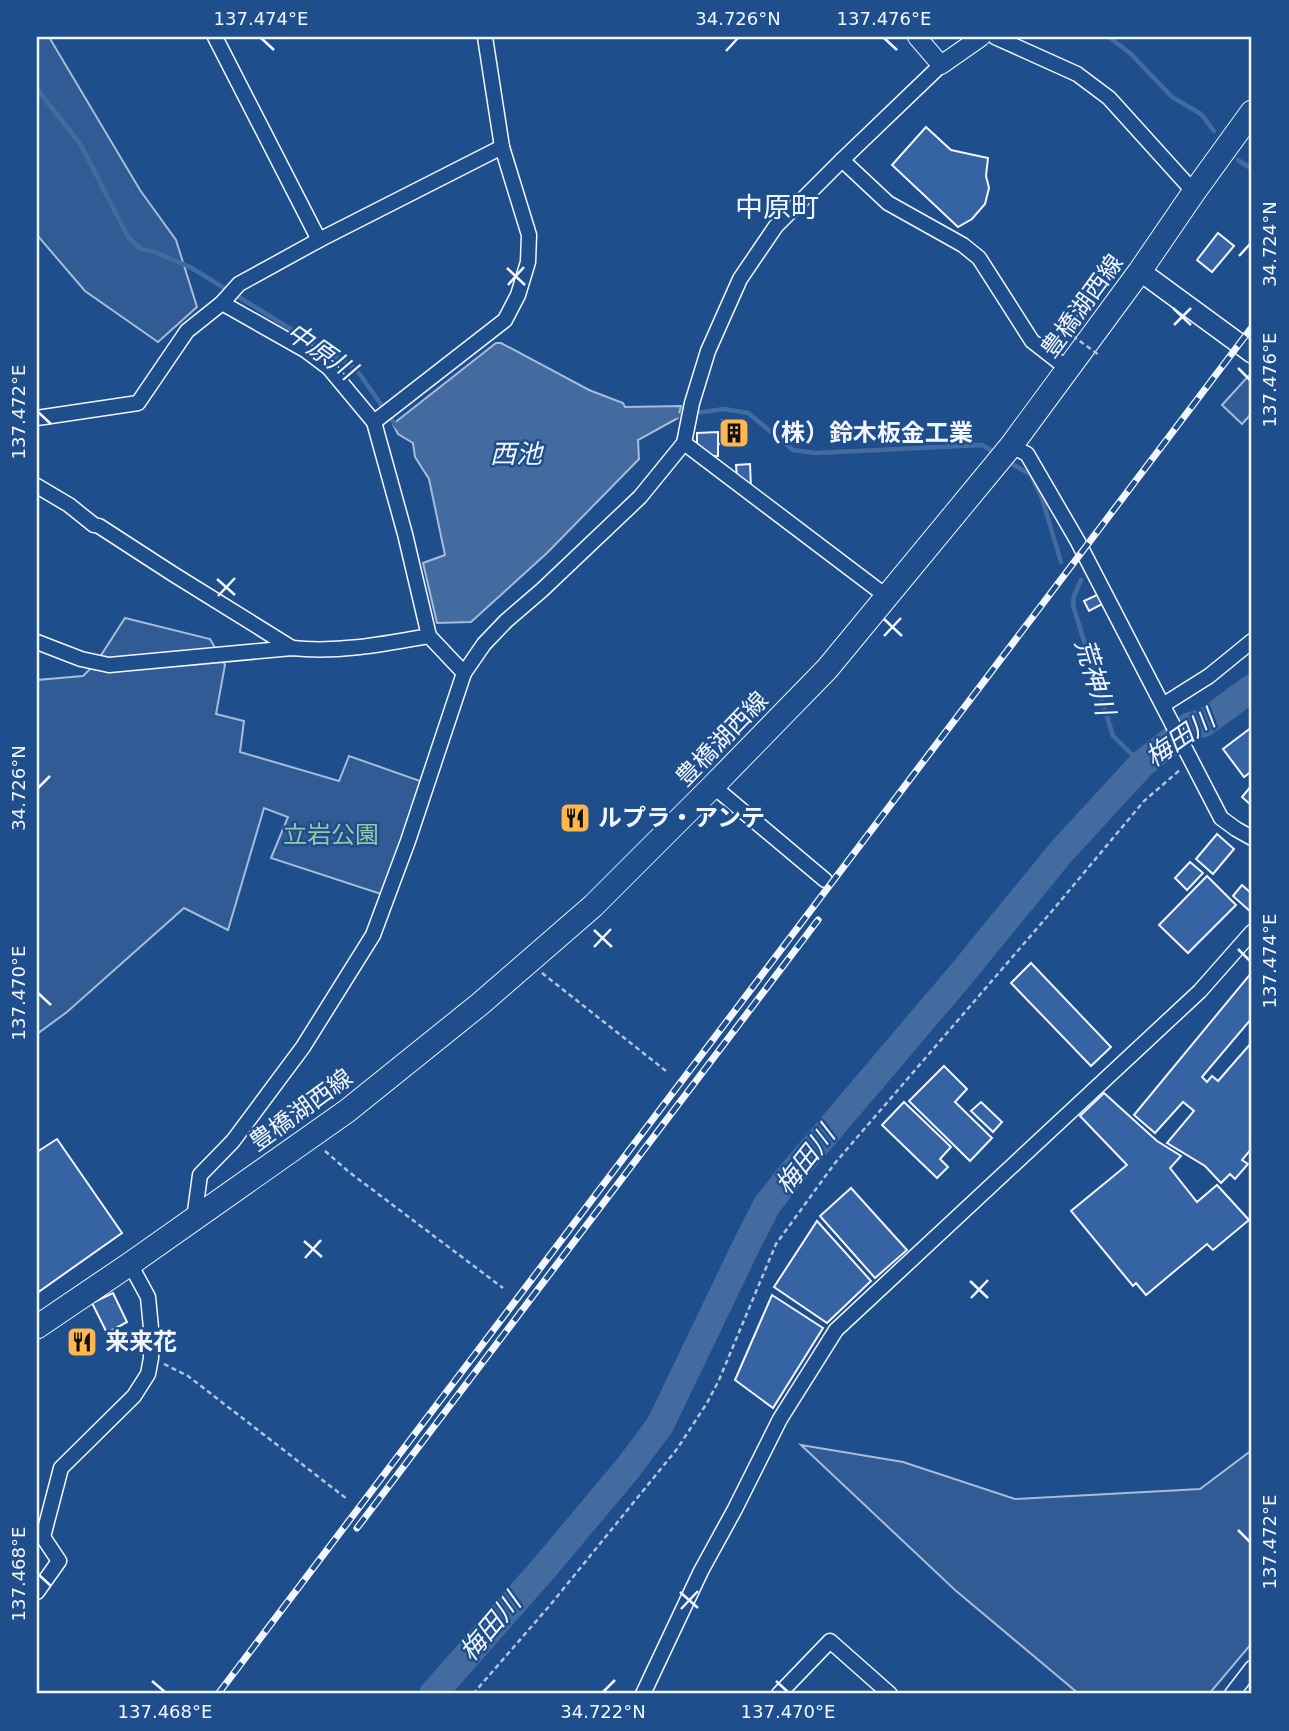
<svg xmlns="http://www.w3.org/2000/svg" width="1289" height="1731" font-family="'DejaVu Sans','Noto Sans JP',sans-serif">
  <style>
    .built { fill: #305b95; stroke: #a8bbd7; stroke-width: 2 }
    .water { fill: #446ba0; stroke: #a8bbd7; stroke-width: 2 }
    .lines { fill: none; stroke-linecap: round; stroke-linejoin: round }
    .stream { stroke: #446ba0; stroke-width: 4.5 }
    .river { stroke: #446ba0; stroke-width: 28 }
    .building { fill: #3563a3; stroke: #f2f6ff; stroke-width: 2 }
    .minor-casing { stroke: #f2f6ff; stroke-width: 17 }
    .tertiary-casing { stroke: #f2f6ff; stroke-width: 20 }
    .secondary-casing { stroke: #f2f6ff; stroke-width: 22 }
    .primary-casing { stroke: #f2f6ff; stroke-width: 25 }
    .path { stroke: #b3c4dc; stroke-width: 2.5; stroke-dasharray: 5 3.5; stroke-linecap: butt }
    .minor { stroke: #1f4e8c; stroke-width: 14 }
    .tertiary { stroke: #1f4e8c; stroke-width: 18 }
    .secondary { stroke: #1f4e8c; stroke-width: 19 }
    .primary { stroke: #1f4e8c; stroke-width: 23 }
    .rail-casing { stroke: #f2f6ff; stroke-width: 7 }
    .rail { stroke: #1f4e8c; stroke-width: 4.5; stroke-dasharray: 13; stroke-linecap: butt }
    .path-bridge { stroke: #b3c4dc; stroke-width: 2.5; stroke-dasharray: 5 3.5; stroke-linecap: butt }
    .ticks { fill: none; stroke: #f2f6ff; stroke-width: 2.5 }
    .labels { text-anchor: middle; stroke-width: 5; stroke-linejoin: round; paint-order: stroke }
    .street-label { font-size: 24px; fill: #f2f6ff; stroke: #1f4e8c }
    .poi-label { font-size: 24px; font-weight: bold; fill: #f2f6ff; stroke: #1f4e8c; text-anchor: start }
    .park-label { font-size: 24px; fill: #97c8a6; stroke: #1f4e8c }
    .water-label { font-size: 26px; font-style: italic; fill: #f2f6ff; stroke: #1f4e8c }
    .quarter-label { font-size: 28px; fill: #f2f6ff; stroke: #1f4e8c }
    .neatline { fill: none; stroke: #f2f6ff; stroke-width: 2.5 }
    .ticks-label { font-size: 18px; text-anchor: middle; fill: #f2f6ff }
  </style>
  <rect width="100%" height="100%" fill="#1f4e8c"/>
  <g class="built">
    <polygon points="37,37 49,37 140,190 176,240 197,307 158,342 85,291 37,235"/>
    <polygon points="1252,372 1252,413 1242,424 1222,405"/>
    <polygon points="125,618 210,639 225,665 216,714 244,721 240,752 339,781 349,756 423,782 384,895 271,858 288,817 264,808 228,930 184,908 67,1012 37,1034 37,680 83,676 96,663"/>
    <polygon points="801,1445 903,1462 1015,1499 1200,1489 1252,1450 1252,1643 1209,1694 1079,1694 955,1590"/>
  </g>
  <polygon class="water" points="496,343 501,343 589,390 623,403 625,407 681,406 678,418 638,440 639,459 547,553 471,622 437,623 423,563 445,555 429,479 415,457 413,443 398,434 393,424"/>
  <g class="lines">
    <g class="stream">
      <polyline points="1109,37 1131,54 1172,97 1201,114 1214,131"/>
      <polyline points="37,89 81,145 128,237 141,249 155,252 190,267 356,369 397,427"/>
      <polyline points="1238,160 1252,169"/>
      <polyline points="675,416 724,409 748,413 793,450 816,453 982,445 996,453"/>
      <polyline points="1009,462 1031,475 1042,498 1061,562"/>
      <polyline points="1081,580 1074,596 1073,605 1113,736 1142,764"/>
    </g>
    <polyline class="river" points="433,1694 545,1567 628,1468 660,1425 748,1242 767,1205 788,1178 958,978 1061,852 1142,764 1190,726 1204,723 1252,688"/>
  </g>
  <g class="building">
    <polygon points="926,127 951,150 988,158 986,176 989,188 985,204 972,219 958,227 892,165"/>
    <polygon points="1218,233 1234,246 1212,272 1197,260"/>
    <polygon points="722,420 747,422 745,446 720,444"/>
    <polygon points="718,432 718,456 709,456 697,445 697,433"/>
    <polygon points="750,464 751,488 737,477 736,465"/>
    <polygon points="1099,594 1104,603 1089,611 1084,601"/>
    <polygon points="1252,727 1252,771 1244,777 1223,749"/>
    <polygon points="1252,785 1252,806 1242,797"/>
    <polygon points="1217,834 1234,849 1213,874 1196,859"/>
    <polygon points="1190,862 1203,873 1187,890 1175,878"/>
    <polygon points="1207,876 1236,905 1188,953 1159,925"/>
    <polygon points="1242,885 1252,894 1252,913 1233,896"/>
    <polygon points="1031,963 1111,1047 1091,1066 1011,983"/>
    <polygon points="1252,972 1252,1018 1202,1077 1207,1082 1212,1076 1218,1081 1252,1042 1252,1148 1242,1160 1248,1164 1235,1179 1230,1174 1221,1183 1205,1166 1167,1143 1194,1111 1183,1102 1155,1133 1134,1115"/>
    <polygon points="944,1066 967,1089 955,1102 992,1138 970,1161 909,1101"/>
    <polygon points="1104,1093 1157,1141 1181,1156 1170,1168 1197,1202 1217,1185 1249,1220 1213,1250 1207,1244 1146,1295 1136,1283 1133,1286 1071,1211 1127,1165 1080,1116"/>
    <polygon points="904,1102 951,1147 940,1159 948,1167 937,1178 882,1125"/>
    <polygon points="981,1102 1002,1122 993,1132 971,1111"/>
    <polygon points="57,1139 122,1233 37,1293 37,1152"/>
    <polygon points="851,1188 907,1250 875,1278 820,1216"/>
    <polygon points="817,1221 871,1281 827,1323 774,1287"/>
    <polygon points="113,1293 127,1322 107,1333 92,1303"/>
    <polygon points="772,1295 823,1328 773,1408 735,1380"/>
  </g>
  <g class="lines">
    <g class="minor-casing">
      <g id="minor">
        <polyline points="215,37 319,240"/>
        <polyline points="995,37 1077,74 1109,98 1194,192"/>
        <polyline points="842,160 888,203 963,245 979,258 1032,341 1068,369"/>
        <polyline points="222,303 305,350 329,368 374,422 405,534 429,636 464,673"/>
        <polyline points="37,418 138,403 187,331 222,303 239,284 319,240 502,147"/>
        <polyline points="374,422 505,320 518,295 528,262 529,235 502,147 485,37"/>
        <polyline points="684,443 886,596"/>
        <polyline points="1011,446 1027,454 1077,540 1221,818 1236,829 1252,838"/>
        <polyline points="37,486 69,505 94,525 99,526 173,574 292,648"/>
        <path d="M 37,642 L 81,659 L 109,665 L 292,648 C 337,653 384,644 429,636"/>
        <polyline points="1163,705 1209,676 1252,641"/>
        <polyline points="713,786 825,880"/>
        <polyline points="194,1219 200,1175 233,1141 303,1047 373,935 408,841 464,673 484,644 506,621 542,590 640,497 684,443 692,403 708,351 740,279 776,226 842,160 941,65"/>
        <polyline points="37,1592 59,1561 43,1537 61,1468 134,1396 148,1374 151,1358 151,1328 148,1297 130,1264"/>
        <polyline points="643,1694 701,1571 735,1509 780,1419 836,1330 1200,991 1252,932"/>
        <polyline points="779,1694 830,1641 890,1694"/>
        <polyline points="1232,1694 1252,1668"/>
      </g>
    </g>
    <g class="tertiary-casing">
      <polyline id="tertiary" points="917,37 941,65 981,37"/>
    </g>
    <g class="secondary-casing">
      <polyline id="secondary" points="1140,271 1252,353"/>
    </g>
    <g class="primary-casing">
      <polyline id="primary" points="37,1327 130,1264 347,1111 480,1004 593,906 713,786 827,669 1011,446 1140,271 1194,192 1252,112"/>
    </g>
    <g class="path">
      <polyline points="1066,331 1097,290 1102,293"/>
      <polyline points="542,973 666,1071"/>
      <polyline points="325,1151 349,1172 503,1288"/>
      <polyline points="164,1364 188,1376 347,1499"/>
      <polyline points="473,1694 551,1604 677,1449 707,1403 719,1380 776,1244 835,1163 1052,911 1144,801 1181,769"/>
    </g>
    <use href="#minor" class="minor"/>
    <use href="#tertiary" class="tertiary"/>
    <use href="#secondary" class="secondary"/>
    <use href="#primary" class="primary"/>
    <g class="rail-casing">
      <g id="rail">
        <polyline points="357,1528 818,920"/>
        <polyline points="218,1694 1252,327"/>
      </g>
    </g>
    <use href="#rail" class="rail"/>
    <polyline class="path-bridge" points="1066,331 1099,355"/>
  </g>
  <path class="ticks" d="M 261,38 L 274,50M 884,38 L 897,50M 726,51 L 738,38M 1239,256 L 1250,244M 507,268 L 525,285M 508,285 L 524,267M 1173,308 L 1191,325M 1174,325 L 1191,308M 1238,368 L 1250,380M 38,412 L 51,424M 217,579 L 235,595M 218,596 L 235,578M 884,619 L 902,636M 884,636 L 901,618M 38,788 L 50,776M 594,930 L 612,947M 594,947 L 611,929M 1238,949 L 1250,961M 38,993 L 51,1005M 304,1241 L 322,1257M 305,1258 L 321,1240M 970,1281 L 988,1298M 971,1298 L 988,1280M 1238,1530 L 1250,1542M 38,1574 L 51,1586M 680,1592 L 698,1608M 681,1609 L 698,1591M 152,1681 L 165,1692M 776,1681 L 788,1692M 603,1692 L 615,1680"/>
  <defs>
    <g id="building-square" transform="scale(1.575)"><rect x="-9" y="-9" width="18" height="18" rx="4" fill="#ffb74d" stroke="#1f4e8c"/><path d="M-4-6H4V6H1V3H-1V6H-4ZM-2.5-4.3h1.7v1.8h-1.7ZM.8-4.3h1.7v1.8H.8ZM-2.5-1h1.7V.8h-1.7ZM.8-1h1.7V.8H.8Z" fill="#111"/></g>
    <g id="restaurant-square" transform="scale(1.575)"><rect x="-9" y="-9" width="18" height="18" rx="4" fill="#ffb74d" stroke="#1f4e8c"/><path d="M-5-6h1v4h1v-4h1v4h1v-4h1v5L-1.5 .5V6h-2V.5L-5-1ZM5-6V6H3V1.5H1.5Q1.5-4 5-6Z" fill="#111"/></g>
  </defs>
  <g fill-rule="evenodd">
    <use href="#building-square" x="734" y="433"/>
    <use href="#restaurant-square" x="575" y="818"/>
    <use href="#restaurant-square" x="82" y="1342"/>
  </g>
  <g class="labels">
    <g class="street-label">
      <text transform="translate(1082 306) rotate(-54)" y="8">豊橋湖西線</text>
      <text transform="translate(722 739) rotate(-46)" y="8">豊橋湖西線</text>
      <text transform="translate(301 1110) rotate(-36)" y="8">豊橋湖西線</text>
    </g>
    <g class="poi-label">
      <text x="757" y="441">（株）鈴木板金工業</text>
      <text x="598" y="826">ルプラ・アンテ</text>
      <text x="105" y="1350">来来花</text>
    </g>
    <g class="park-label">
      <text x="331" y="843">立岩公園</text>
    </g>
    <g class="water-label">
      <text transform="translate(321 351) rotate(35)" y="9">中原川</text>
      <text x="516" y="463">西池</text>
      <text transform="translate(1095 677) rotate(73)" y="9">荒神川</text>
      <text transform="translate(1180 738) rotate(-35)" y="9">梅田川</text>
      <text transform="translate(805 1160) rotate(-52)" y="9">梅田川</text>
      <text transform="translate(490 1627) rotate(-50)" y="9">梅田川</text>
    </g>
    <g class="quarter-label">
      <text x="777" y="217">中原町</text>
    </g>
  </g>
  <rect width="1289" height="1731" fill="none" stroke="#1f4e8c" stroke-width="77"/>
  <rect x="38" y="38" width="1212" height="1654" class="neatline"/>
  <g class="ticks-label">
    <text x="261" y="25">137.474°E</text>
    <text x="738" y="25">34.726°N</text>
    <text x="884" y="25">137.476°E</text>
    <text transform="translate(1270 244) rotate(-90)" y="6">34.724°N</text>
    <text transform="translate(1270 380) rotate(-90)" y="6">137.476°E</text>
    <text transform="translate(19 412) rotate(-90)" y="6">137.472°E</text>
    <text transform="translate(19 788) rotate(-90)" y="6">34.726°N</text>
    <text transform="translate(1270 961) rotate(-90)" y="6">137.474°E</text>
    <text transform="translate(19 993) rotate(-90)" y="6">137.470°E</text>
    <text transform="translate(1270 1542) rotate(-90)" y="6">137.472°E</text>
    <text transform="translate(19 1574) rotate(-90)" y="6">137.468°E</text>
    <text x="165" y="1718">137.468°E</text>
    <text x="603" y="1718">34.722°N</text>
    <text x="788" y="1718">137.470°E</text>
  </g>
</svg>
